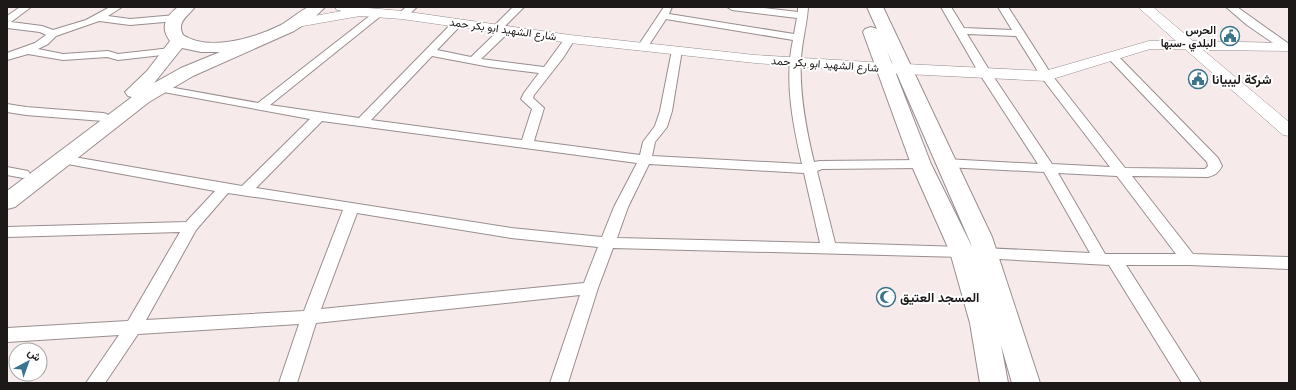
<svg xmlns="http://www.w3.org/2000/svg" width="1296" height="390" font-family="Arial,Vazirmatn,sans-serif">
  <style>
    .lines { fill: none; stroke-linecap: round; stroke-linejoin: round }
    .street-casing { stroke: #998e8f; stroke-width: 2 }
    .secondary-casing { stroke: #998e8f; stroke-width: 1 }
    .primary-casing { stroke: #998e8f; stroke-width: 2 }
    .street { fill: #fff; fill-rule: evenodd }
    .secondary { fill: #fff; fill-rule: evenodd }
    .primary { fill: #fff; fill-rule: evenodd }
    .labels { text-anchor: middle; stroke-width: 4; stroke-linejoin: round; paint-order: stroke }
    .far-street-label { font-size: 11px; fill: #1d1919; stroke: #fff }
    .far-poi-label { font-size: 11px; font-weight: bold; fill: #1d1919; stroke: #fff; text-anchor: end }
    .poi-label { font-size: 13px; font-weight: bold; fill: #1d1919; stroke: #fff; text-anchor: start }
  </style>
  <rect width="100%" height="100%" fill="#f6eaea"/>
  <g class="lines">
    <g class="street-casing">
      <g id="street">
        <polygon points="20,7 31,7 11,22 42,26 53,30 86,20 110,7 122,7 108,16 130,19 176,15 181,18 176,21 130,25 99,21 56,36 48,44 38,49 63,54 108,51 118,54 171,48 176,51 171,54 118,60 107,57 63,60 28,54 7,60 7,53 35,43 46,35 40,32 7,28 7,16"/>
        <polygon points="406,7 417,7 406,17 398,17 397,15"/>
        <path d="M 513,7 L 524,7 L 505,26 L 510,27 L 511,29 L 510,31 L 481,59 L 544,67 L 566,37 L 574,37 L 575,39 L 563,58 L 534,95 L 533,98 L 544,108 L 534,141 L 640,155 L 643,142 L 655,126 L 660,111 L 672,50 L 677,47 L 682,50 L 672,111 L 667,127 L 655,142 L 652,156 L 802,164 C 793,125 784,80 793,40 L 666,19 L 647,48 L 639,48 L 638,46 L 664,7 L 672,7 L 669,14 L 794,34 L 797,18 L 732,10 L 727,7 L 755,7 L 798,12 L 798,7 L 808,7 C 807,24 802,41 801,58 C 799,93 806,129 814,162 L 820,161 L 921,160 L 926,161 L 928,164 L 926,167 L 921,168 L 822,169 L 817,171 L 835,243 L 962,247 L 1090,253 L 1044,172 L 945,167 L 940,166 L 938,163 L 940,160 L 945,159 L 1038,164 L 979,73 L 941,7 L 951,7 L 964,28 L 1012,30 L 998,7 L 1008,7 L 1051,74 L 1125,168 L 1205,169 L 1208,166 L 1207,162 L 1108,58 L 1107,56 L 1108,54 L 1116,54 L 1218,158 L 1222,166 C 1218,173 1215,175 1208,177 L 1132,176 L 1193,254 L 1289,257 L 1289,269 L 1189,265 L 1126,265 L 1201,383 L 1182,383 L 1109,265 L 962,257 L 613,248 L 598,288 L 568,383 L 550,383 L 580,295 L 316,323 L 297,383 L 279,383 L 299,324 L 138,334 L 105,383 L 86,383 L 119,335 L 7,342 L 7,328 L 128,321 L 180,232 L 7,237 L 7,227 L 186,222 L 215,191 L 62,163 L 57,162 L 55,159 L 57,156 L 62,155 L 242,186 L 310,119 L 158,91 L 154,90 L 152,88 L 154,86 L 158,85 L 258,103 L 376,11 L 382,11 L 384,13 L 382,15 L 270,105 L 359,118 L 454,21 L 458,20 L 463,23 L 437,50 L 471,57 L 498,31 L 493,30 L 492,28 ZM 967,34 L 1016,36 L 1042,78 L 1110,167 L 1052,164 L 991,73 ZM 432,56 L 490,67 L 539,73 L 524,93 L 521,99 L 532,109 L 522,140 L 371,120 ZM 322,121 L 637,163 L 614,207 L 602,237 L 511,228 L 256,188 ZM 649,164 L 804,173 L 820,243 L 617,238 L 628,207 ZM 1058,173 L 1117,176 L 1176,254 L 1105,254 ZM 228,193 L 343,210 L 304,311 L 146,320 L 196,230 ZM 357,213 L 511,238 L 598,247 L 584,283 L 321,309 Z"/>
        <polygon points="1226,7 1237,7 1289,44 1289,49 1282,49 1247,25"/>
        <polygon points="7,104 26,107 103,113 107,114 109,117 107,120 103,121 26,115 7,112"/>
        <polygon points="7,167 28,171 30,174 28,177 23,178 7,175"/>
      </g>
    </g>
    <g class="secondary-casing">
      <polygon id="secondary" points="335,7 357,7 402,11 570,35 755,55 886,63 1045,71 1149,41 1176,41 1138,7 1153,7 1193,41 1289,43 1289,51 1203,50 1289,122 1289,136 1283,135 1185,49 1150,49 1046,81 886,73 755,63 570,43 402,19 360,16 297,27 292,26 290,23 292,20 297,19 342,11 337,10"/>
    </g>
    <g class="primary-casing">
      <g id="primary">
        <path d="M 178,7 L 195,7 C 188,16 176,22 183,35 C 209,52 255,38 281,25 C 287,22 304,8 309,7 C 314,6 320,7 325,7 L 314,18 L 294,31 L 193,76 L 149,102 L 15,207 L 7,209 L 7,191 L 132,97 L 128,96 L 125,92 L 147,71 L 170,41 C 160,28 165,17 178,7 ZM 182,48 L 201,52 L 220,52 L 181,68 L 154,83 Z"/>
        <path d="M 867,7 L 883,7 L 992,237 L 1040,383 L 1012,383 L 1001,345 L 1008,383 L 980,383 L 970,323 L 950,252 L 911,164 L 863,32 L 865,29 L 871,27 L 877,29 ZM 887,51 L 968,237 L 973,249 L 931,164 Z"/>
      </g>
    </g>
    <use href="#street" class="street"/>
    <use href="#secondary" class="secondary"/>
    <use href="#primary" class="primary"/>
  </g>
  <defs>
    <g id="civic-ring" transform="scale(1)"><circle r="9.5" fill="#fff" stroke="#3a748d" stroke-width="1.5"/><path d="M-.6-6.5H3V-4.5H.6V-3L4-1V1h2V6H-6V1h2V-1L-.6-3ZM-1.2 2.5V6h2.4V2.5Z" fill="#3a748d"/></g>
    <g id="mosque-ring" transform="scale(1)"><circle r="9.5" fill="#fff" stroke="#3a748d" stroke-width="1.5"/><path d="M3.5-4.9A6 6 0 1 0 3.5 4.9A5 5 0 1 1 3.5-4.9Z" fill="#3a748d"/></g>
  </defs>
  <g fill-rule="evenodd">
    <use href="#civic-ring" x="1230" y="36"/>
    <use href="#civic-ring" x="1198" y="79"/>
    <use href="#mosque-ring" x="886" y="297"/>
  </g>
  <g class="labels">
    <g class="far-street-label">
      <text transform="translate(503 29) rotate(8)" y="4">شارع الشهيد ابو بكر حمد</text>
      <text transform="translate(825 64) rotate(4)" y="4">شارع الشهيد ابو بكر حمد</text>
    </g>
    <g class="far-poi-label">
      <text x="1216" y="34">الحرس<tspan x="1216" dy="13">البلدي -سبها</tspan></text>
    </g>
    <g class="poi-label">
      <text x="1212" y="84">شركة ليبيانا</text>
      <text x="900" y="302">المسجد العتيق</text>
    </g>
  </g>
  <rect width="1296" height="390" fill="none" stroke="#1d1919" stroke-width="16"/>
  <g transform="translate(28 362) rotate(41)"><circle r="19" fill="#ffffff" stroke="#a5a3a3"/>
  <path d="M0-3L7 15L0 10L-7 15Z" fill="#3a748d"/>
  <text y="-6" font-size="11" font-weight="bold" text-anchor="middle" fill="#1d1919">ش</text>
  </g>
</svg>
